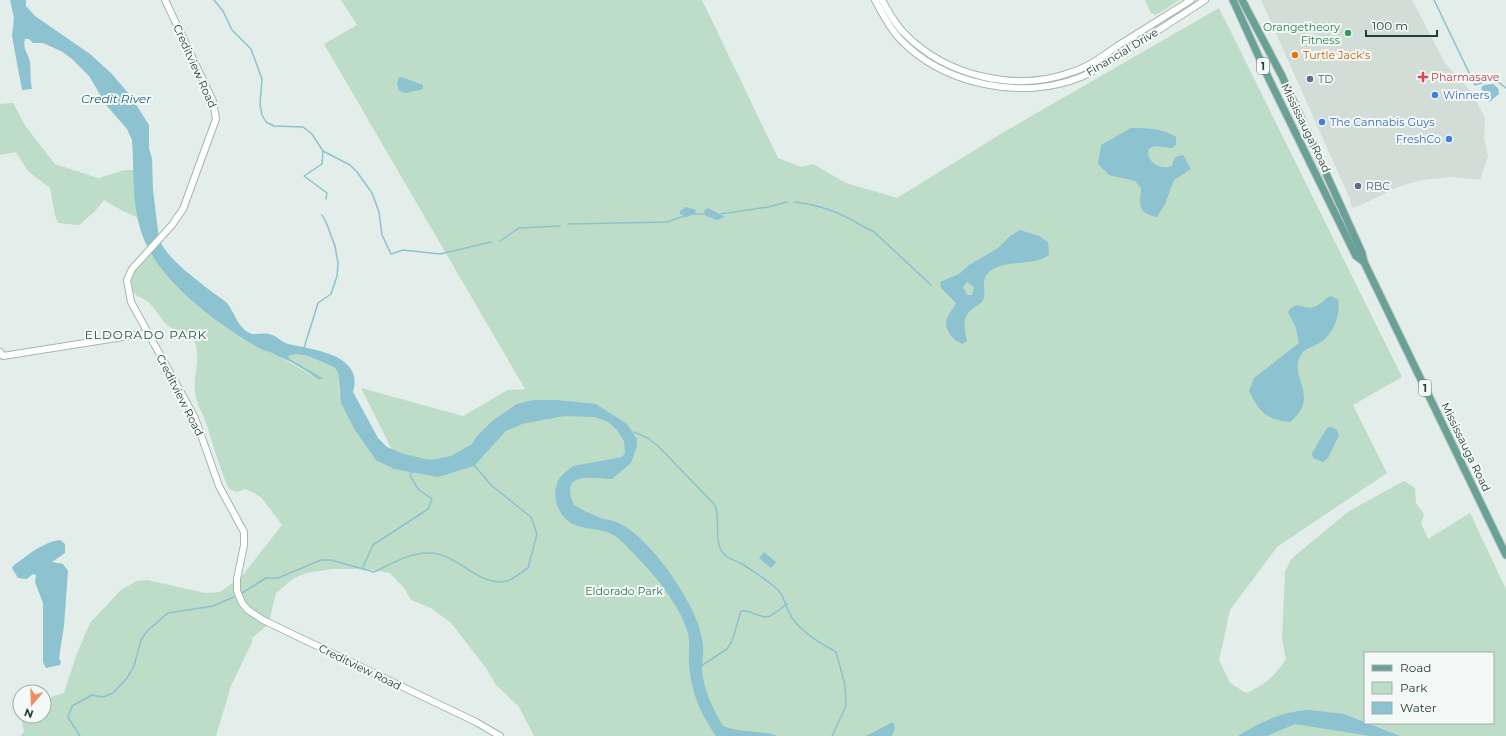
<svg xmlns="http://www.w3.org/2000/svg" width="1506" height="736" font-family="Montserrat,sans-serif">
<style>
.built{fill:#d2ddd8}
.green{fill:#bdddc8;fill-rule:evenodd}
.water{fill:#8dc2d0;fill-rule:evenodd}
.lines{fill:none;stroke-linecap:round;stroke-linejoin:round}
.stream{stroke:#8dc2d0;stroke-width:1.5}
.secondary-casing{stroke:#a2b8b2;stroke-width:8}
.primary-casing{stroke:#c1c9c7;stroke-width:9}
.secondary{stroke:#fff;stroke-width:6}
.primary{stroke:#69a196;stroke-width:7}
.leisure-dot{fill:#2e9e5b;stroke:#f4f9f7;stroke-width:1.5}
.food-dot{fill:#e8710a;stroke:#f4f9f7;stroke-width:1.5}
.health-dot{fill:#e0444e;stroke:#f4f9f7;stroke-width:1.5}
.service-dot{fill:#5c6f8a;stroke:#f4f9f7;stroke-width:1.5}
.shop-dot{fill:#3f7fe0;stroke:#f4f9f7;stroke-width:1.5}
.labels{text-anchor:middle;dominant-baseline:central;stroke-width:4;stroke-linejoin:round;paint-order:stroke}
.shield{fill:#f4f9f7;stroke:#627671;stroke-width:1}
.shield-label{font-size:10px;font-weight:bold;fill:#233e38}
.leisure-label{font-size:11px;fill:#27864d;stroke:#f4f9f7;text-anchor:end}
.street-label{font-size:11px;fill:#233e38;stroke:#f4f9f7}
.food-label{font-size:11px;fill:#c56008;stroke:#f4f9f7;text-anchor:start}
.health-label{font-size:11px;fill:#be3a42;stroke:#f4f9f7;text-anchor:start}
.service-label{font-size:11px;fill:#4e5e75;stroke:#f4f9f7;text-anchor:start}
.shop-label{font-size:11px;fill:#366cbe;stroke:#f4f9f7;text-anchor:start}
.park-label{font-size:11px;fill:#2f744d;stroke:#f4f9f7}
.water-label{font-size:12px;font-style:italic;fill:#1f6478;stroke:#f4f9f7}
.neighbourhood-label{font-size:12px;letter-spacing:1px;fill:#204f47;stroke:#f4f9f7}
</style>
<rect width="100%" height="100%" fill="#e3ede9"/>
<path class="built" d="M1261 0H1412L1445 63 1472 93 1485 118 1484 138 1488 156 1480 180 1451 177 1422 180 1398 187 1359 206 1352 208 1350 199Z"/>
<g class="green">
<path d="M341 0H702L778 158 801 167 813 164 846 183 897 198 1004 132 1219 8 1402 377 1353 405 1387 473 1277 547 1230 610 1219 660 1230 683 1246 693C1266 684 1274 677 1286 659L1282 639 1285 572 1291 559 1349 511 1404 481 1415 488 1416 503 1424 514 1421 523 1428 539 1470 513 1506 589V736H534L518 705H517L496 685 486 668 451 623 431 608 411 600 404 588 390 573 367 569H332L307 573 294 578 276 593 270 618 266 626 252 638V642L231 686 216 736H20L24 732 21 716H44V699L64 693 76 656 90 623 121 590 137 581 147 580 205 593 220 592 242 576 282 525 261 497 246 489 237 492 229 489C219 467 213 443 205 420 201 410 196 402 195 392 193 377 201 358 195 343 186 325 176 334 166 324 159 317 155 307 147 301 139 296 132 295 130 285 125 267 138 262 151 254L174 283 260 348 277 355 318 379H323L290 359 288 356 296 354 308 356 334 367 338 372 339 393 394 469 402 470 361 388 463 416 508 390 525 389 324 44 357 25ZM1365 653H1493V723H1365Z"/>
<path d="M1145 0H1180L1156 15 1151 13Z"/>
<path d="M13 103 26 127 55 164 98 178 125 170H134L137 217C125 213 115 206 104 200L95 211 79 225 58 223 55 215 50 188 28 171 16 152 0 155V104Z"/>
</g>
<g class="water">
<path d="M10 0H26V6L35 16 90 54 111 73 130 95 149 125V149L152 158 153 190 159 239C167 259 196 279 212 292 217 296 223 299 227 303 234 312 237 324 246 331 254 337 261 332 269 334 276 335 281 342 288 344 314 350 364 354 353 392L378 438 387 447 404 454 430 460 451 456 472 444 477 436 492 421 517 404 533 400H556L596 404 627 424 637 439V446L631 463 612 479C590 478 559 471 574 505 582 510 591 514 601 518 609 520 617 521 624 526 654 543 701 610 703 645 704 653 702 661 702 669 703 689 713 709 723 726 741 733 760 730 778 736H716C700 713 692 694 689 666 688 654 691 642 687 630 683 615 666 590 656 578 649 570 623 541 615 536 603 528 588 530 575 525 558 518 551 496 558 481 561 475 568 470 573 466L622 457 625 453 624 441 617 430 608 422 595 417 564 416 522 424 506 431 474 466 438 477 394 469 376 460 355 430 341 403 338 372 334 367 308 356 296 354 288 356 290 359 324 379H318C305 370 291 361 276 355 271 352 265 351 259 348 216 323 154 279 140 228 132 202 134 168 132 140L127 129 107 106 89 76 72 59 61 51 43 43H33L29 39H25C22 49 29 54 30 63 31 72 30 80 32 89L22 90 12 36 14 18Z"/>
<path d="M399 77H402L423 85V89L406 93 399 91 397 83Z"/>
<path d="M1493 84 1498 88 1499 94 1489 102 1481 88 1484 85Z"/>
<path d="M1131 128C1147 128 1162 128 1176 137V145L1172 148C1167 148 1161 146 1156 146 1139 147 1152 173 1172 166L1175 157 1183 155 1191 169 1174 180 1165 204 1157 217C1136 213 1140 203 1141 188L1135 181 1109 175 1098 164 1101 145Z"/>
<path d="M686 207 696 210 695 213 687 217 680 214V211Z"/>
<path d="M708 208 725 217 717 220 706 216 704 211Z"/>
<path d="M1020 230 1039 236 1048 242 1049 255C1034 267 1002 258 988 273 980 281 987 291 983 300 980 305 975 306 971 310 961 319 965 329 967 341L963 344C953 341 943 329 947 318 949 313 954 308 956 303L941 288 940 282 959 274 969 265 998 248 1010 236ZM967 282 974 287 972 295H967L963 287Z"/>
<path d="M1330 296 1338 299C1341 314 1334 333 1321 342 1314 347 1306 347 1301 355 1287 376 1322 396 1290 422 1267 420 1259 412 1249 391L1254 378 1299 343 1296 328 1288 312C1297 299 1302 310 1314 307 1319 306 1325 299 1330 296Z"/>
<path d="M1330 427 1336 429 1339 435 1328 458 1323 462 1313 458 1312 453 1327 428Z"/>
<path d="M60 540 65 544V553L52 562 63 564 68 571 64 626 59 658 61 662 60 665 46 668 43 662V603L35 582 36 575 33 574 27 579 18 578 12 568 14 565C28 555 43 542 60 540Z"/>
<path d="M764 552 776 562 771 568 759 558Z"/>
<path d="M1310 710 1344 714 1400 736H1370L1295 724 1267 736H1238C1260 722 1283 711 1310 710Z"/>
<path d="M893 722 895 728 892 736H866Z"/>
</g>
<g class="lines">
<g class="stream">
<path d="M214 0 223 11 232 30 251 49 262 79 260 104 262 115 266 122 274 126 303 127 312 134 323 151 350 165 357 172 372 193 379 212 382 235 391 254 403 250 440 254 491 242"/>
<path d="M1434 0 1475 85 1494 79 1506 88"/>
<path d="M323 151 322 164 304 176 327 193 326 199"/>
<path d="M795 202C812 204 833 210 848 218 857 222 862 227 873 231L931 285"/>
<path d="M691 214H707"/>
<path d="M721 214 768 207 787 202"/>
<path d="M568 224 667 222 687 215"/>
<path d="M500 241 519 228 560 226"/>
<path d="M304 348 318 303 331 294 337 276 338 263 335 246 326 222 322 215"/>
<path d="M634 432 648 438 659 447 715 505C720 520 715 535 720 548 724 558 733 559 742 564 752 570 771 583 779 591 784 597 785 604 788 610 795 629 820 643 836 652L845 685 846 706 832 736"/>
<path d="M362 569 373 545 428 509 432 499 418 489 410 475 412 471"/>
<path d="M242 593 266 578H278L321 560H331L374 572C391 564 409 553 428 553 457 552 479 588 507 581 514 579 521 572 528 568L537 534 531 517 491 485 474 465"/>
<path d="M701 666 727 649 732 641 741 611C751 609 761 620 770 616 776 613 782 607 787 604"/>
<path d="M80 736 68 717 72 706 92 695 103 697 113 693 127 678 134 666 141 640 147 631 168 613 213 606 234 597"/>
</g>
<g class="secondary-casing">
<g id="secondary">
<path d="M165 0 213 101 216 119 183 209 172 225 132 269 127 280 131 302 195 418 219 486 244 532V545L237 579V591L242 603 248 610 263 620 476 722 500 736"/>
<path d="M875 0C882 13 889 27 899 38 943 85 1022 101 1081 77 1097 70 1112 60 1126 51 1153 34 1179 17 1205 0"/>
<path d="M882 0C888 11 895 24 904 33 946 76 1015 93 1072 72 1089 67 1104 55 1119 45 1143 30 1167 15 1191 0"/>
<path d="M0 352 3 356 148 333"/>
</g>
</g>
<g class="primary-casing">
<g id="primary">
<path d="M1233 0 1269 79 1356 256 1364 262"/>
<path d="M1242 0 1282 76 1362 253 1364 262 1506 555"/>
</g>
</g>
<use href="#secondary" class="secondary"/>
<use href="#primary" class="primary"/>
</g>
<circle class="leisure-dot" cx="1348" cy="33" r="4"/>
<circle class="food-dot" cx="1295" cy="55" r="4"/>
<path class="health-dot" d="M1421 71h4v4h4v4h-4v4h-4v-4h-4v-4h4z"/>
<g class="service-dot">
<circle cx="1310" cy="79" r="4"/>
<circle cx="1358" cy="186" r="4"/>
</g>
<g class="shop-dot">
<circle cx="1435" cy="95" r="4"/>
<circle cx="1322" cy="122" r="4"/>
<circle cx="1449" cy="139" r="4"/>
</g>
<g class="labels">
<g class="shield">
<rect x="1257" y="58" width="12" height="16" rx="3"/>
<rect x="1419" y="380" width="12" height="16" rx="3"/>
</g>
<g class="shield-label">
<text x="1263" y="66">1</text>
<text x="1425" y="388">1</text>
</g>
<g class="leisure-label">
<text x="1340" y="27">Orangetheory<tspan x="1340" dy="13">Fitness</tspan></text>
</g>
<g class="street-label">
<text transform="translate(1122 52) rotate(-31)">Financial Drive</text>
<text transform="translate(195 66) rotate(66)">Creditview Road</text>
<text transform="translate(1306 128) rotate(64)">Mississauga Road</text>
<text transform="translate(180 395) rotate(63)">Creditview Road</text>
<text transform="translate(1466 447) rotate(64)">Mississauga Road</text>
<text transform="translate(360 667) rotate(26)">Creditview Road</text>
</g>
<g class="food-label">
<text x="1303" y="55">Turtle Jack's</text>
</g>
<g class="health-label">
<text x="1431" y="77">Pharmasave</text>
</g>
<g class="service-label">
<text x="1318" y="79">TD</text>
<text x="1366" y="186">RBC</text>
</g>
<g class="shop-label">
<text x="1443" y="95">Winners</text>
<text x="1330" y="122">The Cannabis Guys</text>
<text x="1441" y="139" text-anchor="end">FreshCo</text>
</g>
<g class="park-label">
<text x="624" y="591">Eldorado Park</text>
</g>
<g class="water-label">
<text x="116" y="98">Credit River</text>
</g>
<g class="neighbourhood-label">
<text x="146" y="334">ELDORADO PARK</text>
</g>
</g>
<rect x="1364" y="652" width="130" height="72" fill="#f4f9f7" stroke="#a0aeab"/>
<rect x="1372" y="665" width="20" height="6" fill="#69a196" stroke="#a0aeab"/>
<text x="1400" y="672" font-size="12" fill="#233e38">Road</text>
<rect x="1372" y="682" width="20" height="12" fill="#bdddc8" stroke="#a0aeab"/>
<text x="1400" y="692" font-size="12" fill="#233e38">Park</text>
<rect x="1372" y="702" width="20" height="12" fill="#8dc2d0" stroke="#a0aeab"/>
<text x="1400" y="712" font-size="12" fill="#233e38">Water</text>
<g transform="translate(32 704) rotate(199)"><circle r="19" fill="#f4f9f7" stroke="#a0aeab"/>
<path d="M0-3L7 15L0 10L-7 15Z" fill="#ee8c60"/>
<text y="-6" font-size="11" font-weight="bold" text-anchor="middle" fill="#233e38">N</text>
</g>
<path d="M1366 30v6h71v-6" fill="none" stroke="#233e38" stroke-width="2"/>
<text x="1372" y="30" font-size="12" fill="#233e38" stroke="#f4f9f7" stroke-width="3" paint-order="stroke">100 m</text>
</svg>
